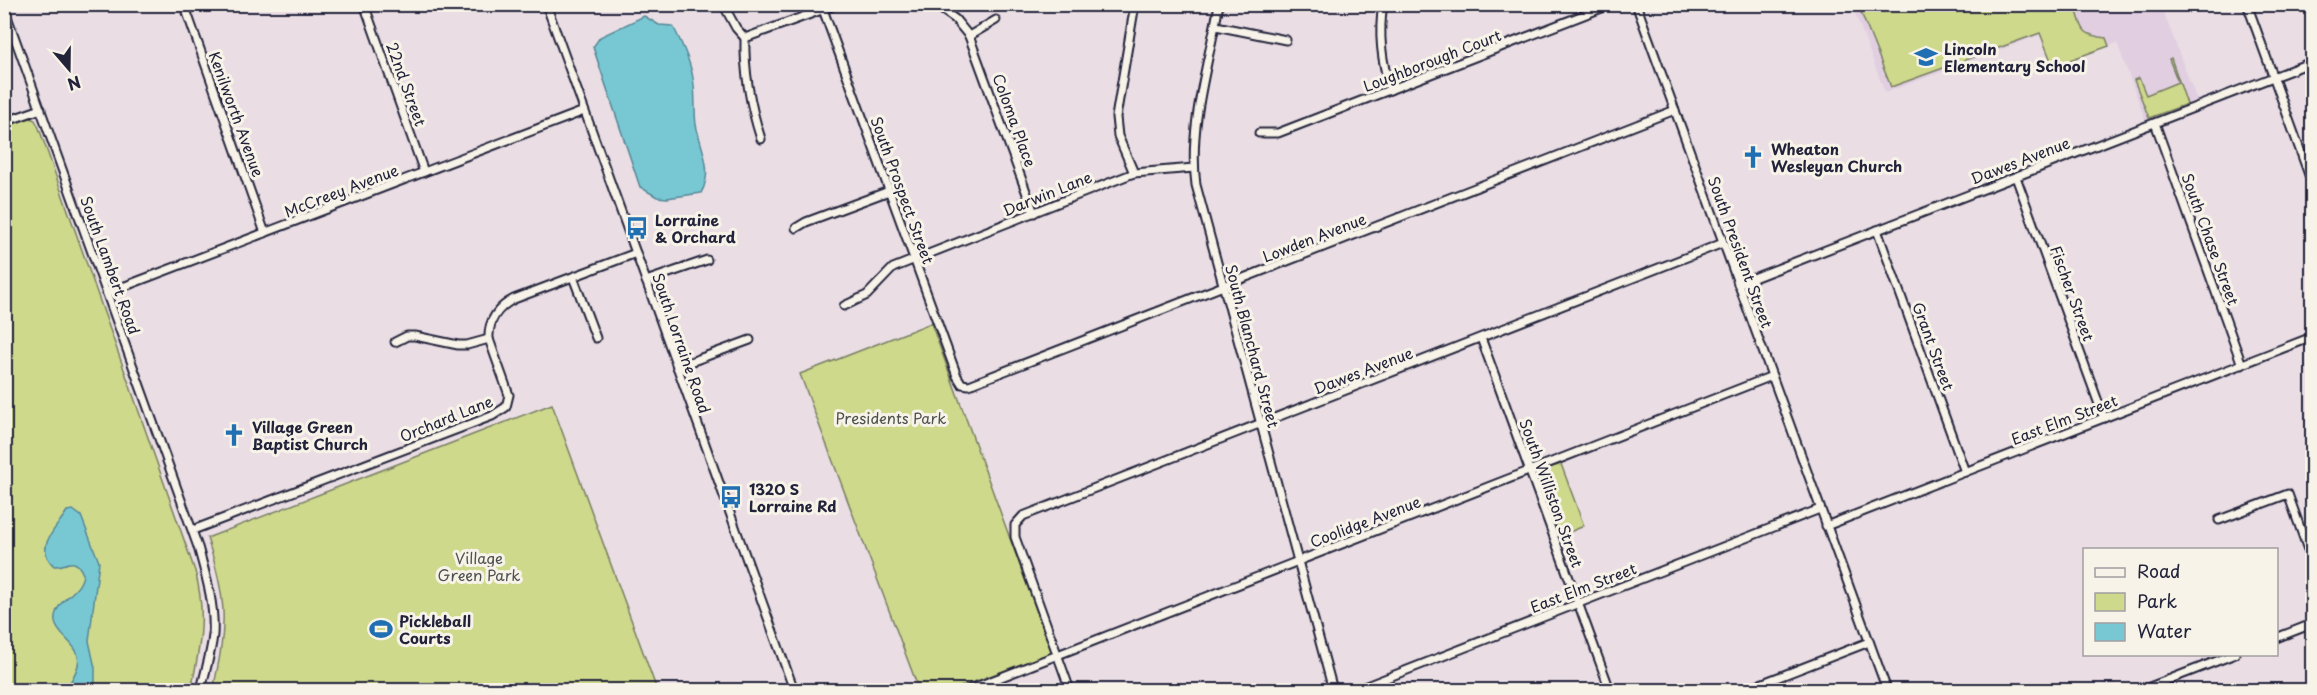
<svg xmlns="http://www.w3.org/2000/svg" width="2317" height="695" font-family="'Playpen Sans',sans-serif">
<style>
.built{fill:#e1cfe1}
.green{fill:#ced98c;stroke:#787e64;stroke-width:1.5}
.water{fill:#78c8d3;stroke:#568696;stroke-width:1.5}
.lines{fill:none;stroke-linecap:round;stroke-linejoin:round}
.street-casing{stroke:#22223b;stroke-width:11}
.street{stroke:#f7f3e8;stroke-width:7}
.labels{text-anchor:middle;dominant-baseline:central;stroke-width:6;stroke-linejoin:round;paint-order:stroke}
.poi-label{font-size:15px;font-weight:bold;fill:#22223b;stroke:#f7f3e8;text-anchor:start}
.street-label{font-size:15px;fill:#22223b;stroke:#f7f3e8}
.park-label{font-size:15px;fill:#4d504f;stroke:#f7f3e8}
</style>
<rect width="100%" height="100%" fill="#eadee4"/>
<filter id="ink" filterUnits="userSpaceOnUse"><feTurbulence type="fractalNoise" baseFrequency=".0167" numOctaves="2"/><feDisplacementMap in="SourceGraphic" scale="12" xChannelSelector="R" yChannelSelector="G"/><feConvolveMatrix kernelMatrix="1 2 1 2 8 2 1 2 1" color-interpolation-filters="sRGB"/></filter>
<g filter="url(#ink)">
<path class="built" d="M1852 5H2161L2198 103 2146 122 2117 43 2053 67 2040 35 1885 93Z"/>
<g class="green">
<path d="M1858 5H2075C2083 28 2079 35 2106 38L2109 46 2053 66 2040 33 1891 87Z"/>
<path d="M2171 58 2187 104 2149 118 2134 80 2139 78 2146 95 2178 82 2169 59Z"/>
<path d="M30 118 35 120 39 128 195 571C207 615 200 647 191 690H5L4 127Z"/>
<path d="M931 323 1052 653 952 690H919L800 374Z"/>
<path d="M552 404 657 690H213C227 626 228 602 207 538Z"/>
<path d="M1561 464 1584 526 1560 536 1539 482C1538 469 1551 468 1561 464Z"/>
</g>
<g class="water">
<path d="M644 16 659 25 673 26C681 42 690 60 693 78 696 94 694 110 696 125 701 149 714 171 701 193L667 198 657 197 640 187 593 47 600 37Z"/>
<path d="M73 510 81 516 99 562 89 641 95 668V690H66C70 682 76 674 78 665 83 643 52 636 55 616 58 598 81 593 83 574 75 554 67 567 54 566 33 547 57 528 67 511Z"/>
</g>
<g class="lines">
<g class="street-casing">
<g id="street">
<path d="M184 4 265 233"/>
<path d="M364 4 424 172"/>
<path d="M546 4 794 690"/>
<path d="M723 4 736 28 745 38"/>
<path d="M821 4 957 376 962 384 969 385 1675 110"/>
<path d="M934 4 955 19 969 36 1034 213"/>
<path d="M1219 4C1209 63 1188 125 1196 185L1333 690"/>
<path d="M1383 4C1378 35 1382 61 1390 90"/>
<path d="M1636 4 1887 690"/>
<path d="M2247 4 2312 183"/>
<path d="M4 8 198 547C206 576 215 605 213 635 211 654 205 672 201 690"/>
<path d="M1216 26 1286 40"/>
<path d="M969 36 996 20"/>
<path d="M745 38C744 71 751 108 761 139"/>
<path d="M745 38 838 4"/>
<path d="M4 122 41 109"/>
<path d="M2155 123 2242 365"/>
<path d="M1259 133H1278L1612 4"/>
<path d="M1134 173 1118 136 1116 117 1135 4"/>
<path d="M2016 177 2104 418"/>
<path d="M796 228 806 222 889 191"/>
<path d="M1877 230 1965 472"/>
<path d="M573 277 596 338"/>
<path d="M646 281 707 260"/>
<path d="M1738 284 2312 62"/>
<path d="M107 293 584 111"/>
<path d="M844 306 867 295 893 268 913 260 1134 173 1194 168"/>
<path d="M1481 338 1610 690"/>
<path d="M395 342 407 336H415L458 345H467L489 339"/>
<path d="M677 367 750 340"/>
<path d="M2219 520 2288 494 2312 561"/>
<path d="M1826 526 2312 337"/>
<path d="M193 530 492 416 506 407 509 395 489 339C488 321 498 307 514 299L636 253"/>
<path d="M2276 638 2312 624"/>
<path d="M968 690 1772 376"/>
<path d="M1070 690 1015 537V525L1023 516 1723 243"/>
<path d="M1356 690 1820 509"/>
<path d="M1745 690 1869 642"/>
<path d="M2142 690 2235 654"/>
</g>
</g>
<use href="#street" class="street"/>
</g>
</g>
<defs>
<g id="school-bare" transform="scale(1.8)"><path d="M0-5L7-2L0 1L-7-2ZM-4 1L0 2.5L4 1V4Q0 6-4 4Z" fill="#1f6fb2" stroke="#f7f3e8" stroke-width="2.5" paint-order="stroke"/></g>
<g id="church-bare" transform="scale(1.8)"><path d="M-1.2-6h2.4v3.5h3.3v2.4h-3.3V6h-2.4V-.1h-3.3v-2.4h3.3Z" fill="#1f6fb2" stroke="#f7f3e8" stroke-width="2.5" paint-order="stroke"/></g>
<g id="bus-bare" transform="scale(1.8)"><path d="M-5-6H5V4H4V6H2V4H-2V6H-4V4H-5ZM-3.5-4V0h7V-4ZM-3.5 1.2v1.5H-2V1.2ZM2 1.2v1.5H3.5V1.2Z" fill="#1f6fb2" stroke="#f7f3e8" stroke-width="2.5" paint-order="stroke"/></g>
<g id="stadium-bare" transform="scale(1.8)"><path d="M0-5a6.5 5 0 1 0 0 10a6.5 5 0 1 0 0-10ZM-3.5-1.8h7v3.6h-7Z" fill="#1f6fb2" stroke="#f7f3e8" stroke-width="2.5" paint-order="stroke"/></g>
</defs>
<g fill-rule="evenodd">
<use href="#school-bare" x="1926" y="57"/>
<use href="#church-bare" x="1753" y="157"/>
<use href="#bus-bare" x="637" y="228"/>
<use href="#church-bare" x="234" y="435"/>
<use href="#bus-bare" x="731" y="497"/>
<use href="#stadium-bare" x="381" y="629"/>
</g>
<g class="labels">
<g class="poi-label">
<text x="1944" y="48">Lincoln<tspan x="1944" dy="17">Elementary School</tspan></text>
<text x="1771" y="148">Wheaton<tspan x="1771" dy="17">Wesleyan Church</tspan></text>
<text x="655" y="219">Lorraine<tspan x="655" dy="17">&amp; Orchard</tspan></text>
<text x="252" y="426">Village Green<tspan x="252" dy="17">Baptist Church</tspan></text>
<text x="749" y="488">1320 S<tspan x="749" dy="17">Lorraine Rd</tspan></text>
<text x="399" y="620">Pickleball<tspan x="399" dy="17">Courts</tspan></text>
</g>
<g class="street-label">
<text transform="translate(1432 60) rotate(-21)">Loughborough Court</text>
<text transform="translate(407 84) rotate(70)">22nd Street</text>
<text transform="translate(237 114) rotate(70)">Kenilworth Avenue</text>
<text transform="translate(1015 120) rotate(70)">Coloma Place</text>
<text transform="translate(2020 160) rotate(-21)">Dawes Avenue</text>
<text transform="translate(341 190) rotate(-21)">McCreey Avenue</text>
<text transform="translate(903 190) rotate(70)">South Prospect Street</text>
<text transform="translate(1047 193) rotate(-22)">Darwin Lane</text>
<text transform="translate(1314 237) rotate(-21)">Lowden Avenue</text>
<text transform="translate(2211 239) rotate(70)">South Chase Street</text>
<text transform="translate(1741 252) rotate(70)">South President Street</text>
<text transform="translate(111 265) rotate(70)">South Lambert Road</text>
<text transform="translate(2073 293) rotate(70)">Fischer Street</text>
<text transform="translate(682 343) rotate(71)">South Lorraine Road</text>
<text transform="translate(1253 346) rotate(75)">South Blanchard Street</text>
<text transform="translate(1934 346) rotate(70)">Grant Street</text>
<text transform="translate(1363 370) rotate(-21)">Dawes Avenue</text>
<text transform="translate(446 418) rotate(-22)">Orchard Lane</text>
<text transform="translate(2064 419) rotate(-21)">East Elm Street</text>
<text transform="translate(1552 493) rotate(70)">South Williston Street</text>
<text transform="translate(1365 521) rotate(-21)">Coolidge Avenue</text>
<text transform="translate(1583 587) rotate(-21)">East Elm Street</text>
</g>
<g class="park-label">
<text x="891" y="417">Presidents Park</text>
<text x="479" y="557">Village<tspan x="479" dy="17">Green Park</tspan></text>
</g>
</g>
<rect width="2317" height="695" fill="none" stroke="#f7f3e8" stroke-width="24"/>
<rect x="12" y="12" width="2293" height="671" fill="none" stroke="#22223b" stroke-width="2" filter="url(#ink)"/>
<rect x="2083" y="548" width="195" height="108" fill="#f7f3e8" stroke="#a29fa3" stroke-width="1.5"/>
<rect x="2095" y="568" width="30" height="9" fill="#f7f3e8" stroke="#a29fa3" stroke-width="1.5"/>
<text x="2137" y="578" font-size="18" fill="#22223b">Road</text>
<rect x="2095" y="593" width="30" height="18" fill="#ced98c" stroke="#a29fa3" stroke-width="1.5"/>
<text x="2137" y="608" font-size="18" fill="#22223b">Park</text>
<rect x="2095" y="623" width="30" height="18" fill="#78c8d3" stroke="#a29fa3" stroke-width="1.5"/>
<text x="2137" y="638" font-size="18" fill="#22223b">Water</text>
<g transform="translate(69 69) rotate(160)" stroke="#f7f3e8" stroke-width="4.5" paint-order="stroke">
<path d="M0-4.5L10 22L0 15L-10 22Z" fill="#22223b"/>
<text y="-9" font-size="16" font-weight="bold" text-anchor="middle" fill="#22223b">N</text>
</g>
</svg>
